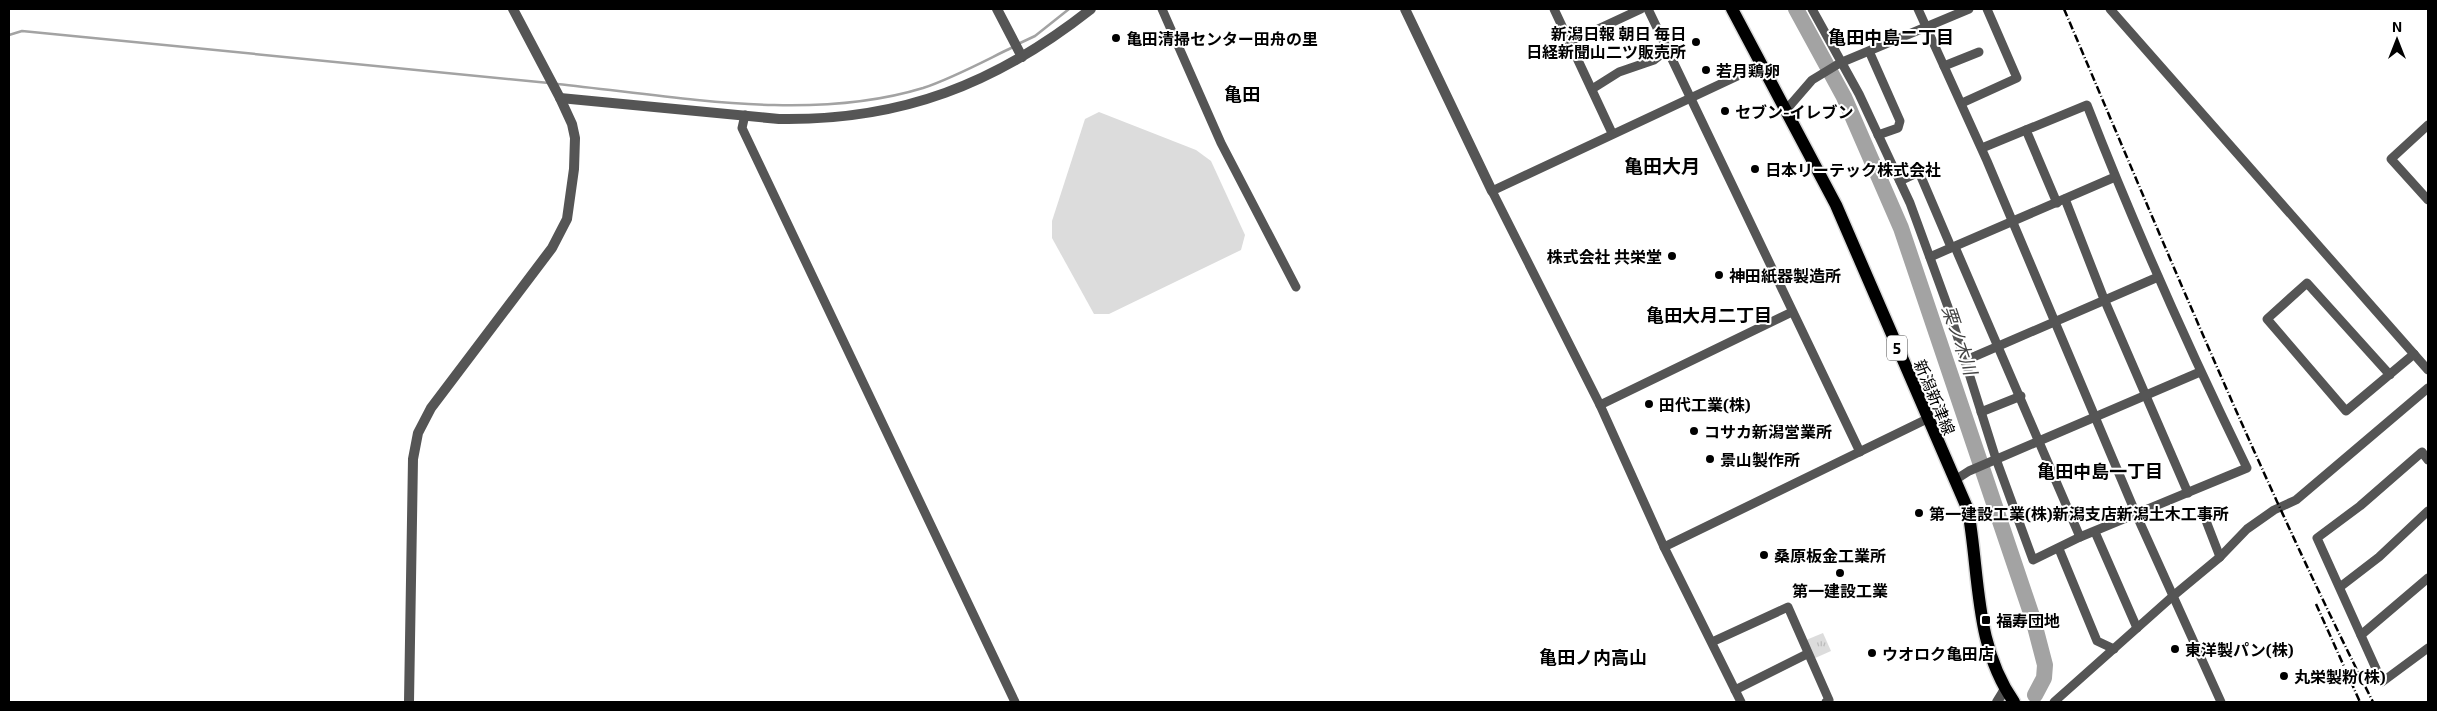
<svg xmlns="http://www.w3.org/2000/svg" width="2437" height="711" font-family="'Exo 2','Noto Sans JP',sans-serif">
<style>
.grass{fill:url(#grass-tufts)}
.garden{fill:#dcdcdc}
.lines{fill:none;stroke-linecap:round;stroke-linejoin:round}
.stream{stroke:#a3a3a3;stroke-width:2.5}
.river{stroke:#a3a3a3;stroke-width:16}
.primary-casing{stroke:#dbdbdb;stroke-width:15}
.minor{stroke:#555;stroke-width:9}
.tertiary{stroke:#555;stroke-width:10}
.primary{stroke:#000;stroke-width:12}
.rail{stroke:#000;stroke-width:2.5;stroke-dasharray:8 2.5 1 2.5;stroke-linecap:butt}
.poi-dot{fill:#000;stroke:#fff;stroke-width:2}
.labels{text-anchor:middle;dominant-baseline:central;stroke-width:4;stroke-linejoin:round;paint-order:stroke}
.shield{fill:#fff;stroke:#4c4c4c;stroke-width:1}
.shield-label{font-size:15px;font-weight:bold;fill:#000}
.poi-label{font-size:16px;font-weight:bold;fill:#000;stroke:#fff;text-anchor:start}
.street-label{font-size:16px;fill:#000;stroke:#fff}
.neighbourhood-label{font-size:18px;font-weight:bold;fill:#000;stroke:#fff}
.water-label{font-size:18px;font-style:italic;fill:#444;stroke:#fff}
.quarter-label{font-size:19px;font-weight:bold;fill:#000;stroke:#fff}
</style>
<defs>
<pattern id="grass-tufts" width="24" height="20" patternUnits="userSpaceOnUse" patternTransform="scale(1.25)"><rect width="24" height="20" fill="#dcdcdc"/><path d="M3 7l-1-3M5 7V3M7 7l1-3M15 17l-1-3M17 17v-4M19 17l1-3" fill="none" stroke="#bbb"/></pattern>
</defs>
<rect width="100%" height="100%" fill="#fff"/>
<path class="grass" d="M1823 633 1831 651 1813 659 1806 640Z"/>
<path class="garden" d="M1099 112 1196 150 1211 161 1245 235 1241 250 1109 314H1094L1052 238V221L1085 119Z"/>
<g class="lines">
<g class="stream">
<path d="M9 35 22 31 549 83"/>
<path d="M1018 44 1035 36 1069 9"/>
<path d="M557 84C674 96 809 123 923 88 953 78 984 61 1013 47"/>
</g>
<path class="river" d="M1796 9 1844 97 1901 228 2033 619 2045 665 2044 678 2035 695"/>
<g class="primary-casing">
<path id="primary" d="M1732 9 1836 205 1968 510C1980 576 1974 645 2014 702"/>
</g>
<g class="minor">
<path d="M1162 9 1221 143 1296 287"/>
<path d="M1554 9 1612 133"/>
<path d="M1648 9 1860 452"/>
<path d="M1812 9 1859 94 1910 203 1948 307 1996 459 2033 560 2080 537 2247 468C2189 349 2135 228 2087 105L1982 148"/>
<path d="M1918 9 1987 161 2136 514 2221 702"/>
<path d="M2110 9 2428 370"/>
<path d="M1570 42 1641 9"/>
<path d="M1869 51 1900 121 1898 128 1878 135"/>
<path d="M1944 66 1979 52"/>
<path d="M1592 89 1619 72 1654 60 1667 50"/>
<path d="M1962 103 2017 78 1987 9"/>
<path d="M1786 110 1812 80 1840 63 1969 9"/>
<path d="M745 115 742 128 1015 702"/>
<path d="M2428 125 2391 159 2428 200"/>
<path d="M2026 130 2057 203"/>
<path d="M1900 181 1919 172 1951 247"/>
<path d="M2065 199 2104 299 2188 493"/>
<path d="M1955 247 2080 537"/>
<path d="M1930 257 2115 177"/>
<path d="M1964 361 2158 277"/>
<path d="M2390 375 2307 283 2267 319 2346 411 2414 354"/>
<path d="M1600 405 1792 312"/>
<path d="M1981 412 2021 396"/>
<path d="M2428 460 2422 452 2360 506 2317 538 2382 682 2428 648"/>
<path d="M1955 480 1969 471 2200 372"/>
<path d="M2203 513 2220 557"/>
<path d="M2095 532 2137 628"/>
<path d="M1664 547 1927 419"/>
<path d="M2059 549 2097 641 2114 649"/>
<path d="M2340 587 2379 557 2428 511"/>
<path d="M2361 635 2428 578"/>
<path d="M1712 642 1788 607 1829 700 1826 702"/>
<path d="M1735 690 1807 654"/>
<path d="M1741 702 1664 547 1600 405 1492 191 1761 65"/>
<path d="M2054 702 2173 596 2220 557 2247 529 2274 510 2296 500 2428 388"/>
</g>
<g class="tertiary">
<path d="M997 9 1022 57"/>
<path d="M1405 9 1492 191"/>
<path d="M560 98 779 119C901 121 996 84 1091 9"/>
<path d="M409 702 413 459 418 433 431 408 552 248 567 219 574 169 575 138 572 124 560 98 513 9"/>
<path d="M1997 702 2005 689"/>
</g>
<use href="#primary" class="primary"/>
<g class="rail">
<path d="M2064 9C2163 241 2259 476 2373 702"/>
<path d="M2316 604 2360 702"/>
</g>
</g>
<g class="poi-dot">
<circle cx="1116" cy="38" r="5"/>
<circle cx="1696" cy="42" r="5"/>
<circle cx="1706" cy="70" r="5"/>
<circle cx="1725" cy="111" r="5"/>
<circle cx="1755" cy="169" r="5"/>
<circle cx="1672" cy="256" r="5"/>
<circle cx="1719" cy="275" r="5"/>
<circle cx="1649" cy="404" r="5"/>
<circle cx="1694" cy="431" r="5"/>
<circle cx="1710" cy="459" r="5"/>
<circle cx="1919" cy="513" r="5"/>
<circle cx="1764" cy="555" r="5"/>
<circle cx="1840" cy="573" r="5"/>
<rect x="1981" y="615" width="10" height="10" rx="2.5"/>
<circle cx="2175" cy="649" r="5"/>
<circle cx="1872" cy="653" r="5"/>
<circle cx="2284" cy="676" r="5"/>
</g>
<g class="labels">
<rect class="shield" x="1887" y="335.5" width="20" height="25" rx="4"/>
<g class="shield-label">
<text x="1897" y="348">5</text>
</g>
<g class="poi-label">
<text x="1686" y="33" text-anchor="end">新潟日報 朝日 毎日<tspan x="1686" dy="18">日経新聞山二ツ販売所</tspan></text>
<text x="1126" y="38">亀田清掃センター田舟の里</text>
<text x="1716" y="70">若月鶏卵</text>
<text x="1735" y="111">セブン-イレブン</text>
<text x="1765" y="169">日本リーテック株式会社</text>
<text x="1662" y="256" text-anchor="end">株式会社 共栄堂</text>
<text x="1729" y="275">神田紙器製造所</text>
<text x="1659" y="404">田代工業(株)</text>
<text x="1704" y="431">コサカ新潟営業所</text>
<text x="1720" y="459">景山製作所</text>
<text x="1929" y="513">第一建設工業(株)新潟支店新潟土木工事所</text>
<text x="1774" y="555">桑原板金工業所</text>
<text x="1840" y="590" text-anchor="middle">第一建設工業</text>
<text x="1996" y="620">福寿団地</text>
<text x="2185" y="649">東洋製パン(株)</text>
<text x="1882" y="653">ウオロク亀田店</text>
<text x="2294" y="676">丸栄製粉(株)</text>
</g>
<g class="street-label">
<text transform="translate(1935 397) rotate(67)">新潟新津線</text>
</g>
<g class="neighbourhood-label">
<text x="1891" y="37">亀田中島二丁目</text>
<text x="1242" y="94">亀田</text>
<text x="1709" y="315">亀田大月二丁目</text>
<text x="2100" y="471">亀田中島一丁目</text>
<text x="1593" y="657">亀田ノ内高山</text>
</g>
<g class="water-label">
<text transform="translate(1960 340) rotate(71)">栗ノ木川</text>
</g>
<g class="quarter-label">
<text x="1662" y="165">亀田大月</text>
</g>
</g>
<rect width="2437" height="711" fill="none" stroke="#000000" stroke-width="20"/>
<g transform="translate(2397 40)" stroke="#ffffff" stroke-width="4" paint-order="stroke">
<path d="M0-4L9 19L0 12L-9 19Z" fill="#000000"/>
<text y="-8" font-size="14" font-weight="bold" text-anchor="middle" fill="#000000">N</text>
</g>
</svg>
